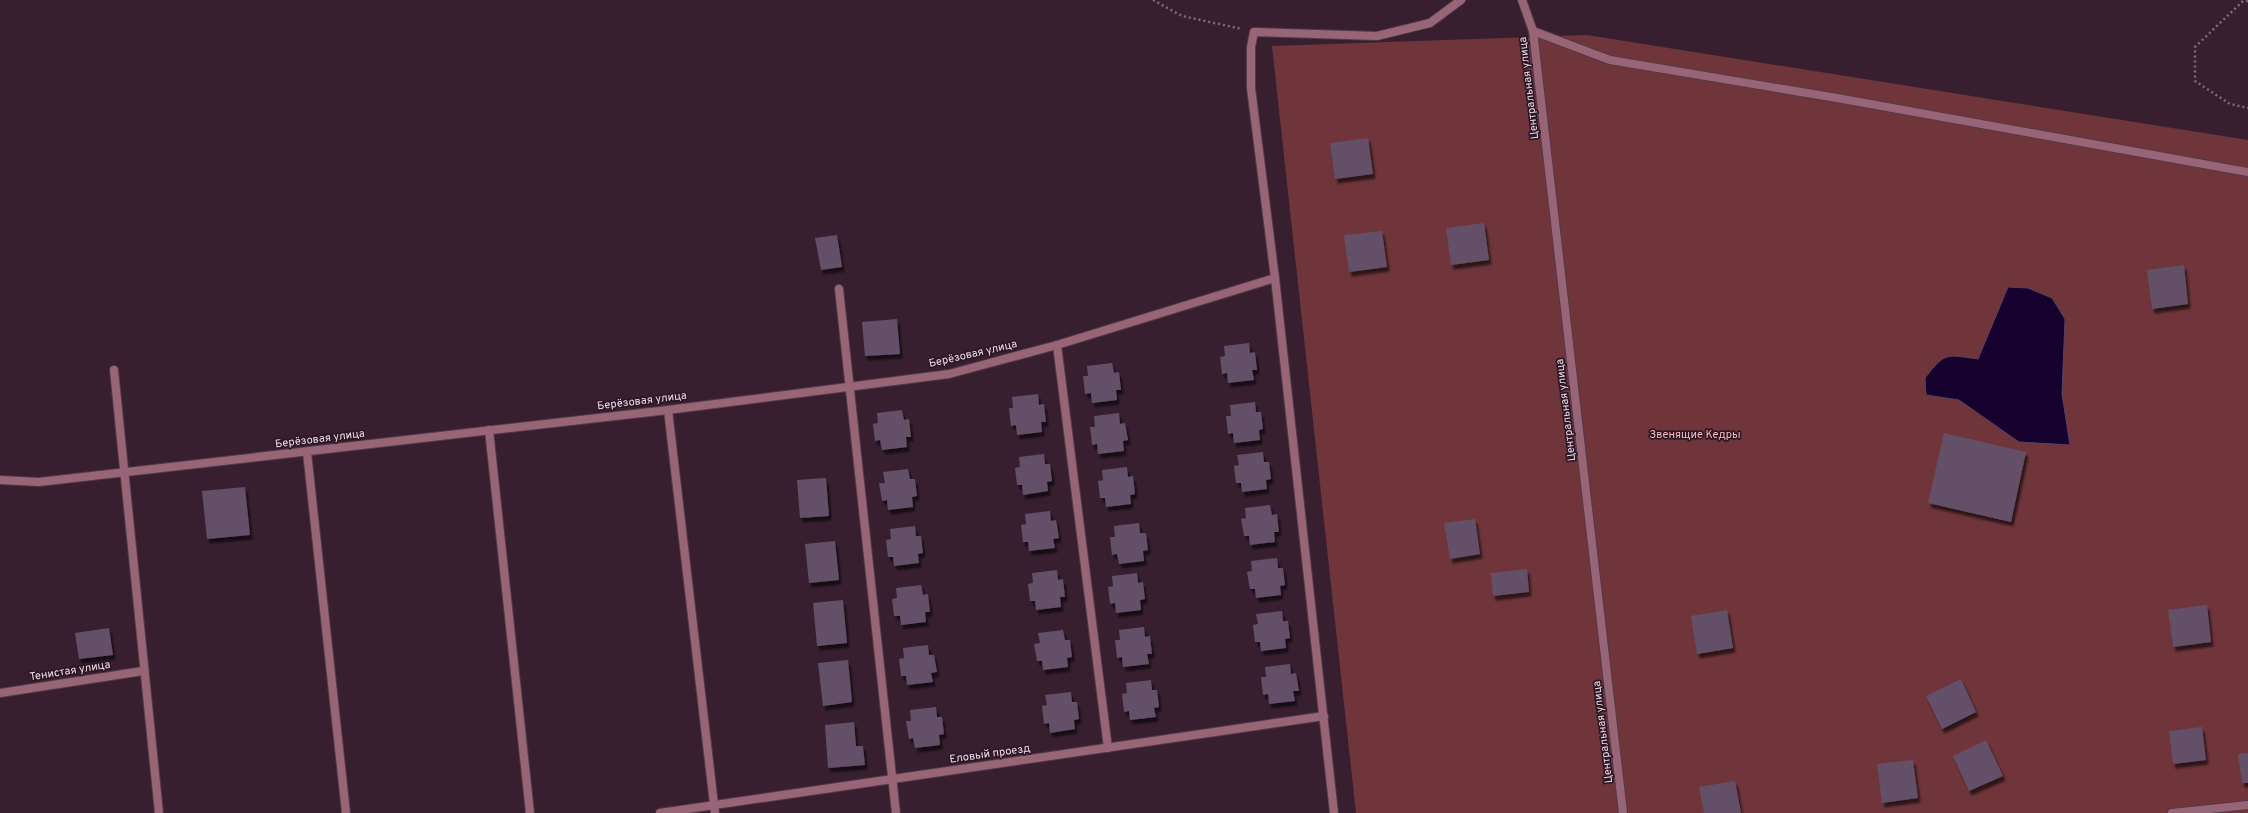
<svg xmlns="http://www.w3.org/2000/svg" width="2248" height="813" font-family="Overpass,sans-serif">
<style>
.green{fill:#6f353a}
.water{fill:#16002d;stroke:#574365}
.building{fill:#634f68;filter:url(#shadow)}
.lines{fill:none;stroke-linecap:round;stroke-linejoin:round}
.street-casing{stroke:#513a4a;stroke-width:10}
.path{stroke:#816b79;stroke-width:2.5;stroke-dasharray:2 3;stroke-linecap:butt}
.street{stroke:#986576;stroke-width:8}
.labels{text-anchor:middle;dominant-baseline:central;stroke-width:3.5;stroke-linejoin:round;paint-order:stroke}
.street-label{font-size:11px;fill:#eedee8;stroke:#2d1626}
.park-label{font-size:11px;fill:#f9babc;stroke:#2d1626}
</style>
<defs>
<filter id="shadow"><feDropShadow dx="2.5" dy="4.5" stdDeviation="1" flood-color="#0009"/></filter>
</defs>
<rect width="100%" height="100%" fill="#381f30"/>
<path class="green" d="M1587 35 2248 140V813H1356L1272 46Z"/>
<path class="water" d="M2008 287 2028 288 2052 298 2065 319 2062 394 2070 445 2019 442 1959 400 1926 395 1925 378C1946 351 1946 355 1978 359Z"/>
<g class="building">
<path d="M1368 138 1373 174 1335 179 1330 143Z"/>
<path d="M1484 223 1489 260 1451 265 1446 228Z"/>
<path d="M1382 231 1387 267 1349 272 1344 235Z"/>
<path d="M837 235 842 267 821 270 815 238Z"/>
<path d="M2184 265 2188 304 2152 309 2147 270Z"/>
<path d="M897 319 900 354 865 356 862 322Z"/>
<path d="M1249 343 1250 353 1255 352 1257 370H1252L1254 380 1228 383 1227 373 1222 374 1220 357 1225 356 1224 346Z"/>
<path d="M1112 363 1114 373 1119 372 1121 390H1116L1117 400 1092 403 1091 393 1085 394 1083 376H1088L1087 366Z"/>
<path d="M1038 394 1039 405 1044 404 1046 422H1041L1042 432 1017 435 1016 425 1011 426 1009 408H1013L1012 397Z"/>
<path d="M1255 402 1256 412H1261L1263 429 1259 430 1260 440 1234 443 1233 433 1228 434 1226 416H1231L1230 405Z"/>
<path d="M902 410 904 420 909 419 911 437H906L907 447 882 450 880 440 875 441 873 424 878 423 877 413Z"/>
<path d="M1119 413 1120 424 1125 423 1128 440 1123 441 1124 451 1098 454 1097 444 1092 445 1090 427H1095L1094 416Z"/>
<path d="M1944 433 2026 452 2011 522 1928 503Z"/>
<path d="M1263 452 1264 462H1269L1271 479 1266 480 1267 489 1242 492 1241 483H1236L1234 466 1239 465 1237 455Z"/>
<path d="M1044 454 1045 464H1050L1052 481 1047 482 1048 491 1023 495 1022 485H1017L1015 468 1020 467 1019 457Z"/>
<path d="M1127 467 1128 477 1133 476 1135 494 1130 495 1131 504 1106 507 1105 498H1100L1098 481 1103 480 1102 470Z"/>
<path d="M908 469 910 479H915L917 496 912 497 913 507 888 510 887 500 882 501 879 483H885L883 472Z"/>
<path d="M826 478 829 516 800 518 797 480Z"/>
<path d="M245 487 250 535 207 539 202 491Z"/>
<path d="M1270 505 1272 515 1277 514 1279 532H1274L1275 542 1250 545 1249 536H1244L1241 519 1246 518 1245 508Z"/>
<path d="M1050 511 1051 521 1056 520 1059 538 1053 539 1055 548 1029 551 1028 542H1023L1021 525 1026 524 1025 514Z"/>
<path d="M1475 519 1480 554 1450 559 1444 523Z"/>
<path d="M1139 523 1140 533H1146L1148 550 1143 551 1144 561 1119 564 1117 554 1112 555 1110 537H1115L1114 526Z"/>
<path d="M915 526 916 536H921L923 553 918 554 919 563 894 566 893 557H888L886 540 891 539 890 529Z"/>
<path d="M835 541 839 580 809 583 805 544Z"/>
<path d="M1277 558 1278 568H1283L1285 585 1280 586 1281 595 1256 598 1255 589H1250L1247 572 1252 571 1251 561Z"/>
<path d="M1527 569 1529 592 1493 596 1491 573Z"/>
<path d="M1057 570 1058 580 1063 579 1065 597H1060L1061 607 1036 610 1035 601H1030L1028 584 1033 583 1032 573Z"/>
<path d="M1137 573 1138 583 1143 582 1145 599 1140 600 1141 610 1116 613 1115 603 1110 604 1108 587 1113 586 1112 576Z"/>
<path d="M921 585 923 595 928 594 930 612H925L926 622 901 625 900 616H894L892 599 897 598 896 588Z"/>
<path d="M843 600 847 643 817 646 813 603Z"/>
<path d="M2207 605 2211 642 2173 647 2168 610Z"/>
<path d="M1727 610 1733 648 1697 654 1691 616Z"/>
<path d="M1282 611 1283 621H1288L1290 638 1285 639 1286 648 1261 651 1260 642H1255L1253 625 1258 624 1256 614Z"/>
<path d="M1144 627 1145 637 1150 636 1152 654H1147L1149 664 1123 667 1122 657 1117 658 1115 640H1120L1119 630Z"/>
<path d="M109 628 113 655 79 659 75 633Z"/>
<path d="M1063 630 1065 640H1070L1072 657 1067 658 1068 667 1043 670 1042 661H1037L1034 644 1040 643 1038 633Z"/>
<path d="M928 645 929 655H934L937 672 931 673 933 682 907 685 906 676H901L899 659 904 658 903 648Z"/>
<path d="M848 660 852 702 823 706 818 663Z"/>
<path d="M1290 664 1291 674 1296 673 1299 691H1293L1295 701 1269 704 1268 694 1263 695 1261 677H1266L1265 667Z"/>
<path d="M1961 679 1976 712 1942 729 1926 696Z"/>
<path d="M1151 680 1152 690H1157L1159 707 1154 708 1156 717 1130 720 1129 711 1124 712 1122 694 1127 693 1126 683Z"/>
<path d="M1071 692 1072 702H1077L1079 719 1074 720 1075 729 1050 733 1049 723 1044 724 1042 706 1047 705 1045 695Z"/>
<path d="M936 707 937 717H942L944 734 939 735 940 745 915 748 913 738 909 739 906 721H911L910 710Z"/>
<path d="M854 722 856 746H863L865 765 828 768 825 725Z"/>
<path d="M2202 727 2206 760 2173 764 2169 731Z"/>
<path d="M1986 740 2003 776 1969 791 1953 756Z"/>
<path d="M2248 753V783H2242L2238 754Z"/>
<path d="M1913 760 1918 798 1882 803 1877 764Z"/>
<path d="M1735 781 1741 813H1704L1699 787Z"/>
</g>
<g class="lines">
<g class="street-casing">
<g id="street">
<path d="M1522 0 1533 31 1623 813"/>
<path d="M1533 31 1610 60 1837 98 2248 172"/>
<path d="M839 289 896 813"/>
<path d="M1057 345 1108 748"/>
<path d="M114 370 159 813"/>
<path d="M668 410 715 813"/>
<path d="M489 430 530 813"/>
<path d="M307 452 346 813"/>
<path d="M0 480 39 482 668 410 949 374 1057 345 1275 278"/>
<path d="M0 693 143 671"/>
<path d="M660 813 1324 716"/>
<path d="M1334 813 1275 278 1251 88V47L1254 32 1377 36 1430 23 1461 0"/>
<path d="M2172 813 2248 805"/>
</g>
</g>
<g class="path">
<path d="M1153 0 1182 16 1242 29"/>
<path d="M2248 1H2243L2195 47V81L2230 104 2248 108"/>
</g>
<use href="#street" class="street"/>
</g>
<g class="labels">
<g class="street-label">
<text transform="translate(1529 88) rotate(-97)">Центральная улица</text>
<text transform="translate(973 354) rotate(-13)">Берёзовая улица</text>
<text transform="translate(642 401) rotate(-7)">Берёзовая улица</text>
<text transform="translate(1566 410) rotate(-97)">Центральная улица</text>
<text transform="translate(320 439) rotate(-7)">Берёзовая улица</text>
<text transform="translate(70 671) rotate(-9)">Тенистая улица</text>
<text transform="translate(1603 732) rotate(-97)">Центральная улица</text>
<text transform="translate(990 754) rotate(-8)">Еловый проезд</text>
</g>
<g class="park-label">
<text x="1695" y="435">Звенящие Кедры</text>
</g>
</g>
</svg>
